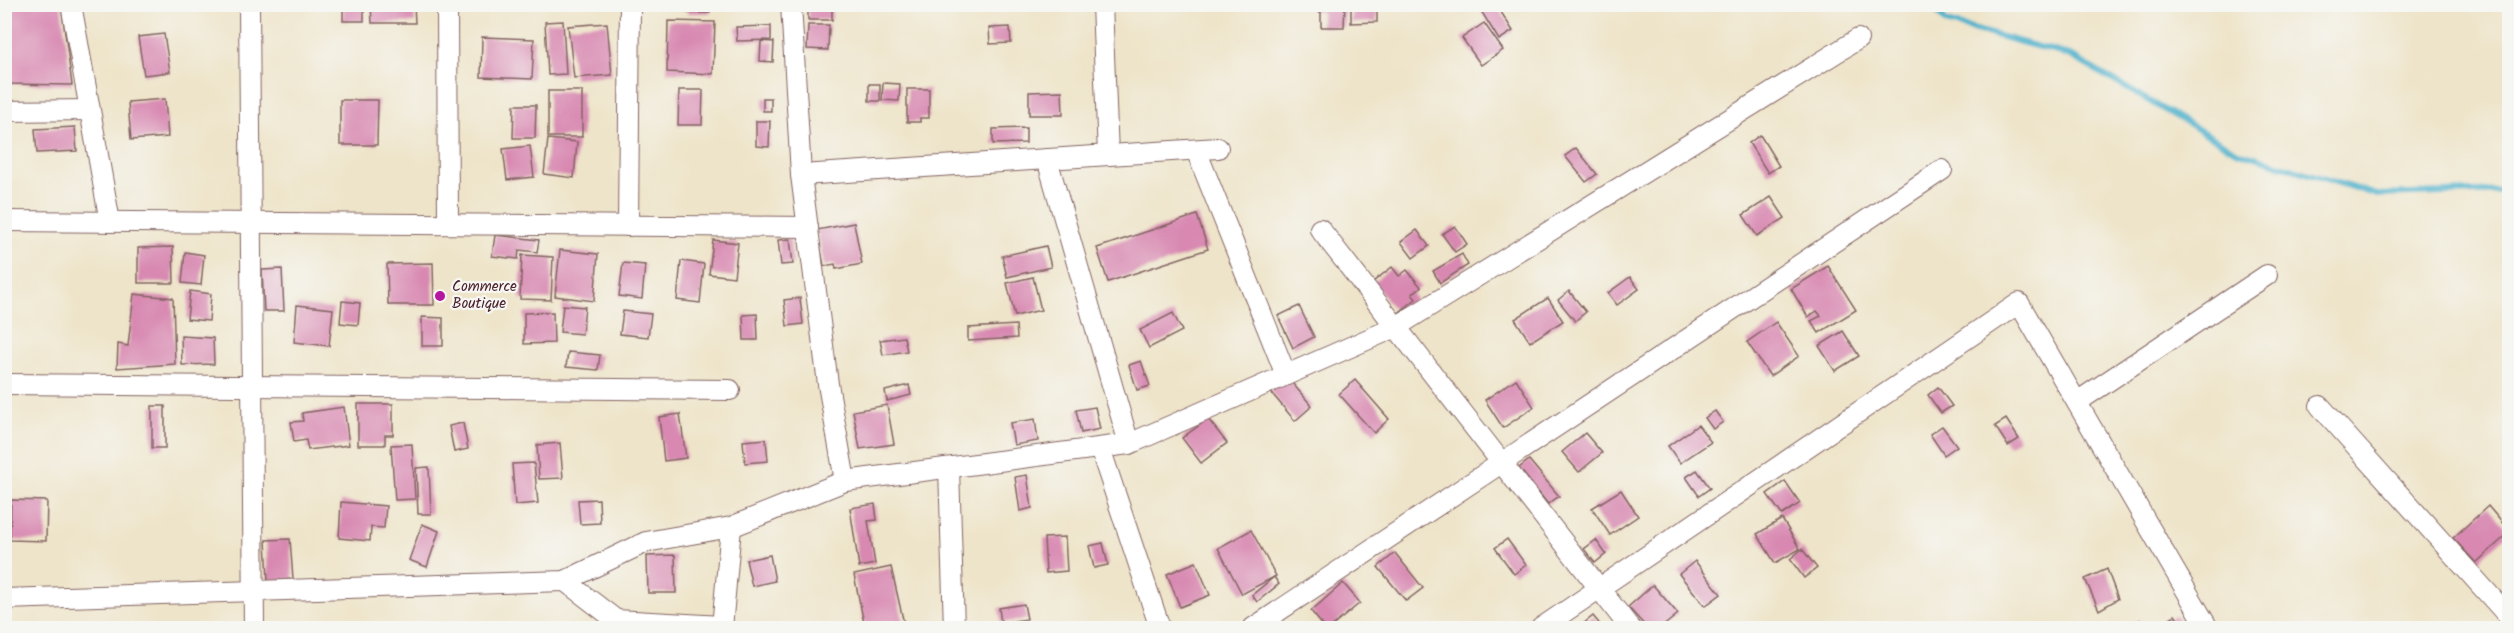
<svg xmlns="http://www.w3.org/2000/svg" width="2514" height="633" font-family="Kalam,sans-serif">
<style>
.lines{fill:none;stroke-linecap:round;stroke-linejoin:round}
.stream{stroke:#4cb0cb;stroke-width:6}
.building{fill:#d888b1}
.minor-casing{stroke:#836462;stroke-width:22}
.minor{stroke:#fff;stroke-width:20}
.poi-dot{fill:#b5179e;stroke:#f6f6f2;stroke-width:2}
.labels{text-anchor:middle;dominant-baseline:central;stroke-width:4.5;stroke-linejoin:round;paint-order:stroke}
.poi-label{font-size:15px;fill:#4a1f2b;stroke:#f6f6f2;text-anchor:start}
</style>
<rect width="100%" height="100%" fill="#f6f6f2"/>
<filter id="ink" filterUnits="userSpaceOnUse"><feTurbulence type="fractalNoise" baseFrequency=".0167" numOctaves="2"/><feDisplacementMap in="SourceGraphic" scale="12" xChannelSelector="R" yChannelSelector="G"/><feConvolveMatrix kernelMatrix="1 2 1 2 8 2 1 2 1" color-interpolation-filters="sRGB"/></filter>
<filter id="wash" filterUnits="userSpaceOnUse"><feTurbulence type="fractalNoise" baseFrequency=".008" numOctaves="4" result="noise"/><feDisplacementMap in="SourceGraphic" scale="24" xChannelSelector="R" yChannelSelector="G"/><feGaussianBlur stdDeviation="1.35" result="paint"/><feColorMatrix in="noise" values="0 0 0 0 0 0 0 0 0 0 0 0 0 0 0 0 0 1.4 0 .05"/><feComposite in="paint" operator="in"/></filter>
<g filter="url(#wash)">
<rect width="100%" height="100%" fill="#eee4c9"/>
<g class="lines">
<path class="stream" d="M1931 4 1946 22 2069 55 2236 151 2377 195 2510 191"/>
</g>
<g id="blocks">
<g class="building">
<path d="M7 4H61L72 85 5 84Z"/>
<rect x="343" y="4" width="21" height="17"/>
<path d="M371 4H414L415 23H372Z"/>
<rect x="687" y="4" width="23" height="9"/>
<rect x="808" y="4" width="24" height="16"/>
<path d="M1313 4H1345L1344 27H1321V12L1313 11Z"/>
<path d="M1351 4H1377V22L1351 23Z"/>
<path d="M1481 4H1496L1513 31 1499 40 1478 6Z"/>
<path d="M563 21 566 74 548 75 545 22Z"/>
<path d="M668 21 715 22 713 74 667 72Z"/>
<path d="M607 23 612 75 574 78 568 26Z"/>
<path d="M1484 23 1503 50 1481 65 1462 38Z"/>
<path d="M808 25H829L828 50 807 49Z"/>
<path d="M771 26V40L737 41 736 27Z"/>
<path d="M1010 27 1011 43 990 44 989 28Z"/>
<path d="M164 34 170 72 144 75 138 37Z"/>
<path d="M482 37 534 39 532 79 481 77Z"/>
<path d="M761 41 774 42 773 62 760 61Z"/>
<path d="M883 83 900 84 899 101 882 100Z"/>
<rect x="869" y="84" width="11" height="17"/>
<path d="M907 89H929V118H920V122H907Z"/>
<path d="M679 90H703L702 125H678Z"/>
<rect x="548" y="91" width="34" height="46"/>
<path d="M1062 91 1063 115H1029V92Z"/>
<rect x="763" y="98" width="8" height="13"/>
<path d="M165 99 168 137 131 140 128 102Z"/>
<path d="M340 100H378L377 145H340Z"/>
<path d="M514 105H536L535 138H513Z"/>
<path d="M756 121H770L769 147 756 146Z"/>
<path d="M75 127 77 151 37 153 35 129Z"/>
<path d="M1026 128V143L993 144V129Z"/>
<path d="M1760 135 1779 166 1768 173 1749 143Z"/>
<path d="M548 139 577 142 574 178 544 174Z"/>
<path d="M530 146 534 177 507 180 503 149Z"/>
<path d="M1576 148 1597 174 1586 182 1565 156Z"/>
<path d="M1771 197 1785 218 1757 236 1743 215Z"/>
<path d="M1197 215 1208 249 1108 282 1097 248Z"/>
<path d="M854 223 862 264 836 269 835 264 824 266 817 230Z"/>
<path d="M1455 226 1467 244 1455 252 1442 234Z"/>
<path d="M1417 230 1429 246 1413 258 1401 242Z"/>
<path d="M495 235 539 240 537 252 519 250 518 259 492 256Z"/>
<path d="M790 239 793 264 781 265 778 240Z"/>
<path d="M713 240 738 243 734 277 709 274Z"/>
<path d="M1046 246 1051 267 1007 277 1002 256Z"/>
<path d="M173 247 174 283H138V248Z"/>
<path d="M560 250 598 254 594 301 555 296Z"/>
<path d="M185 252 204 255 201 285 182 283Z"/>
<path d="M1462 254 1468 265 1440 283 1433 271Z"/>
<path d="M522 255 553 257 551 300 520 299Z"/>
<path d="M681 261 704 264 700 303 677 300Z"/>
<path d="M433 263 434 305H388L387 264Z"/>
<path d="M623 263 645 265 642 299 619 296Z"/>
<path d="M1828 266 1856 310 1819 333 1811 321 1821 316 1817 311 1808 317 1791 289Z"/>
<path d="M1392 267 1399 276 1407 270 1421 287 1412 294 1416 299 1397 314 1373 282Z"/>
<path d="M282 269 284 311H264L262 270Z"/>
<path d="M1033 277 1041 310 1015 316 1007 283Z"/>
<path d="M1630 277 1639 289 1617 305 1608 293Z"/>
<path d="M190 291 211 294 209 321 187 319Z"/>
<path d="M1569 291 1586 312 1575 321 1558 300Z"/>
<path d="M134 294 173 298 175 364 117 368 118 344 128 346Z"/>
<path d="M800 298 803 324 787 326 784 300Z"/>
<path d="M1548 298 1563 321 1530 342 1515 319Z"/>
<path d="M342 301 360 303 358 325 340 323Z"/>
<path d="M297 305 333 309 329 346 294 342Z"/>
<path d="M563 305 585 307 582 334 560 332Z"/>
<path d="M1299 306 1314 337 1293 348 1278 316Z"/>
<path d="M623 311 651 314 648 337 620 334Z"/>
<path d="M553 312 554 343 524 344V313Z"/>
<path d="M1173 313 1182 331 1149 348 1140 330Z"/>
<path d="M757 314 758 340H744L743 315Z"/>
<path d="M422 317 443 318V346H422Z"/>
<path d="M1776 322 1799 356 1770 376 1747 342Z"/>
<path d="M1016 325 1017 338 968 341V328Z"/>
<path d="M1843 331 1859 356 1835 371 1819 346Z"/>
<path d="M181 336 213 338 214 364 182 365Z"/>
<path d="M904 337 907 351 883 355 880 340Z"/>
<path d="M568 352 600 355 598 370 566 367Z"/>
<path d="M1141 361 1150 386 1137 390 1129 365Z"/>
<path d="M1286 376 1312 406 1295 421 1269 390Z"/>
<path d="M1516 379 1534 407 1503 428 1485 400Z"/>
<path d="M1355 380 1389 419 1374 433 1339 394Z"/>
<path d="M909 385 911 395 887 401 885 391Z"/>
<path d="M1938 387 1952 406 1941 413 1928 395Z"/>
<path d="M358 404H393V435H385V445H358Z"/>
<path d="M887 405 894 444 860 449 853 411Z"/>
<rect x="152" y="406" width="13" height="42"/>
<path d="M344 407 349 445 308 450 306 440 294 442 291 422 303 421 302 413Z"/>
<path d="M1095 407 1100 429 1081 433 1076 410Z"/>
<path d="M1715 411 1723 422 1713 429 1705 418Z"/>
<path d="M680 414 686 458 664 461 659 417Z"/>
<path d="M1035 419 1038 441 1014 445 1010 423Z"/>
<path d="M1208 419 1227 443 1201 463 1182 438Z"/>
<path d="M2006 419 2019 439 2008 446 1995 426Z"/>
<path d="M463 423 468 449 454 452 449 426Z"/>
<path d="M1698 425 1711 442 1680 463 1668 446Z"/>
<path d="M1942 426 1957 446 1944 455 1930 434Z"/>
<path d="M1585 433 1602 453 1579 472 1562 452Z"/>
<path d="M766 439 768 461 745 463 743 441Z"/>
<path d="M560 443 563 478 539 479 537 445Z"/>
<path d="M412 444 415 499 395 500 391 445Z"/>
<path d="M1529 460 1559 496 1548 504 1519 468Z"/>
<path d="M534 463 538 503 515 505 512 464Z"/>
<path d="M429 467 431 514H418L416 468Z"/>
<path d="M1697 470 1710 488 1699 496 1686 477Z"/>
<path d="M1027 475 1032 508 1020 511 1015 477Z"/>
<path d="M1785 481 1800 503 1782 515 1767 494Z"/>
<path d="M1621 490 1638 516 1610 535 1592 508Z"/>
<path d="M599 499 600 523 580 524 578 500Z"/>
<path d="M11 500 47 501 46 541 10 540Z"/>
<path d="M341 502 386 506 384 528 371 527 370 541 339 538Z"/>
<path d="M875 504 877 520 868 521 875 564 859 567 850 508Z"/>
<path d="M2488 506 2510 532 2476 563 2453 538Z"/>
<path d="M1782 519 1800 549 1775 563 1757 534Z"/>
<path d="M422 524 439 531 427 567 409 560Z"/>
<path d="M1251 530 1276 576 1242 594 1218 548Z"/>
<path d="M1065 537 1067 571 1046 573 1044 538Z"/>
<path d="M290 539 293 579 268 581 266 540Z"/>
<path d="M1507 539 1526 565 1514 574 1495 548Z"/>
<path d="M1596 540 1606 554 1595 563 1584 549Z"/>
<path d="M1103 543 1108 565 1094 568 1089 546Z"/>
<path d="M1802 549 1817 568 1804 578 1790 559Z"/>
<path d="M1395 553 1423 588 1406 601 1378 567Z"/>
<path d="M675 555 676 593H648L647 556Z"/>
<path d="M770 555 775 581 752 586 746 560Z"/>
<path d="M1695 561 1721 594 1705 606 1679 574Z"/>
<path d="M1196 562 1210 595 1180 607 1167 574Z"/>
<path d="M891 567 905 628H865L854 575Z"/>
<path d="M2107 569 2118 599 2099 610 2085 579Z"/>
<path d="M1274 577 1279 584 1257 602 1252 595Z"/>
<path d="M1343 583 1360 603 1330 628H1325L1311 611Z"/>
<path d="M1653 585 1678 614 1661 628H1647L1628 607Z"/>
<path d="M1024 604 1027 619 1001 623 999 608Z"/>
<path d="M2175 615 2183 628H2160L2158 625Z"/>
<path d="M1593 616 1603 628H1578Z"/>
<path d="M2140 620 2143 628H2120Z"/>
</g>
</g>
</g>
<g filter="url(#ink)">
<use href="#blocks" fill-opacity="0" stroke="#836462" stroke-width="1.5"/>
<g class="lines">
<g class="minor-casing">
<g id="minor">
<path d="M71 4 110 222"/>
<path d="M249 4 254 628"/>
<path d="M447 4 448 224"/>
<path d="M791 4 801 175 828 384 845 481"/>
<path d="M1102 4 1108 155"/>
<path d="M4 111 90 110"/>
<path d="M1196 150 1286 375"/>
<path d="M1047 159 1129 444"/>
<path d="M801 175 1218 148"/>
<path d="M4 221 808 227"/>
<path d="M628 226 630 4"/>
<path d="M1320 229 1630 628"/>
<path d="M4 384 730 390"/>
<path d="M2077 402 2267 275"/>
<path d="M2320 406 2510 618"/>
<path d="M1100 448 1160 628"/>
<path d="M949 468 954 628"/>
<path d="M565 581 616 620 722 626"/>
<path d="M4 599 565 581 646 542 731 527 845 481 1129 444 1396 327 1858 39"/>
<path d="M722 628 731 527"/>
<path d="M1253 628 1942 170"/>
<path d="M1541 628 2019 303 2208 628"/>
</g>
</g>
<use href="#minor" class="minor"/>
</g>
</g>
<circle class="poi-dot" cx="440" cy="296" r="6"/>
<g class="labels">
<g class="poi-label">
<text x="452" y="287">Commerce<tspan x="452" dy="17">Boutique</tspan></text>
</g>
</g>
<rect width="2514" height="633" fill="none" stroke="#f6f6f2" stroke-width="24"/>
</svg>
